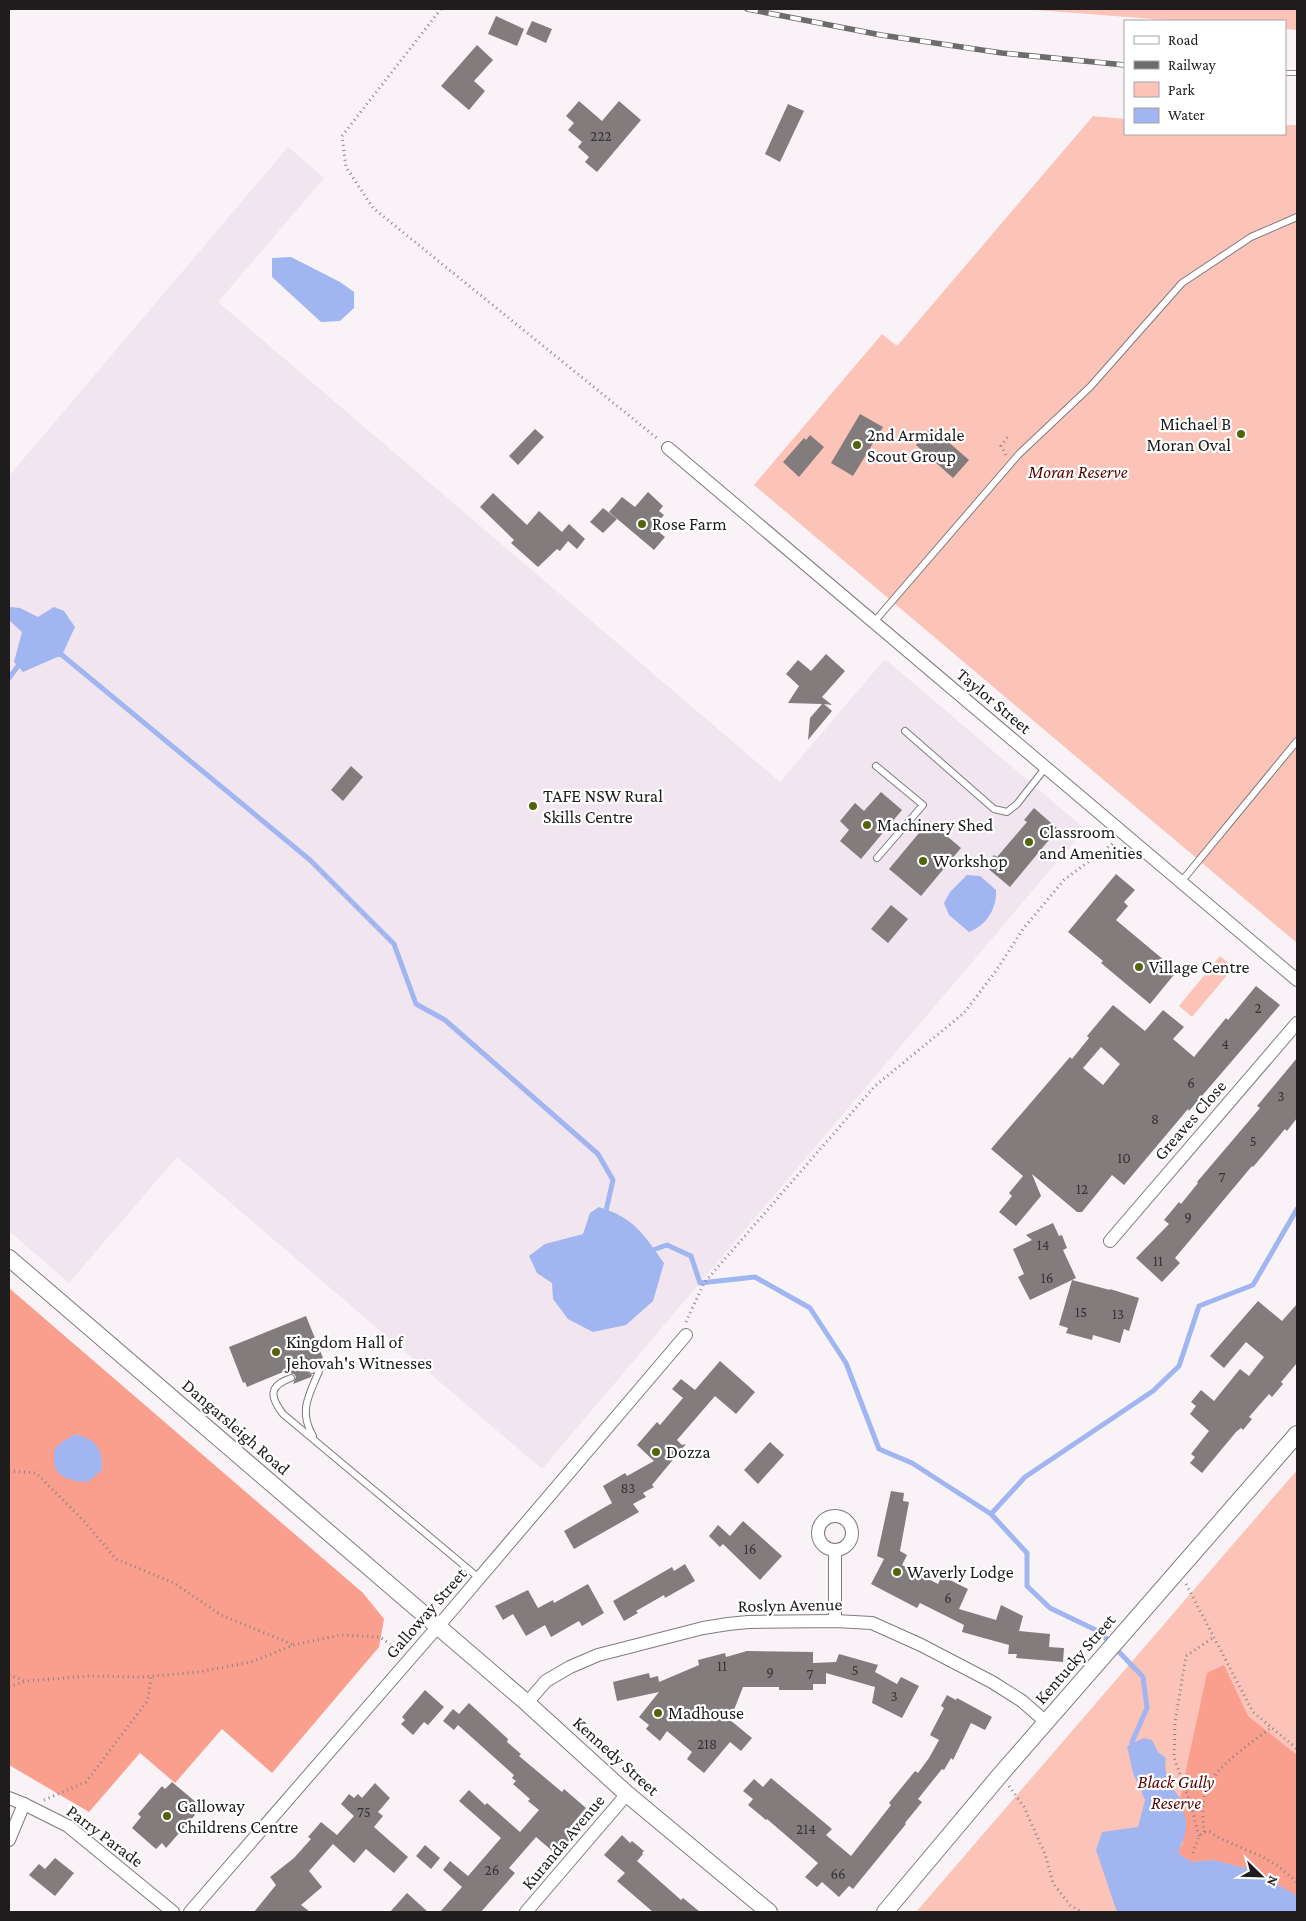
<svg xmlns="http://www.w3.org/2000/svg" width="1306" height="1921" font-family="'Crimson Pro',serif">
<style>
.built{fill:#f1e5ef}
.green{fill:#fcc4b9}
.forest{fill:#fa9e8e}
.water{fill:#a1b5f1}
.lines{fill:none;stroke-linecap:round;stroke-linejoin:round}
.stream{stroke:#a1b5f1;stroke-width:5}
.building{fill:#827c7d;fill-rule:evenodd}
.service-casing{stroke:#7f7a7e;stroke-width:8}
.minor-casing{stroke:#7f7a7e;stroke-width:14}
.tertiary-casing{stroke:#7f7a7e;stroke-width:18}
.path{stroke:#888487;stroke-width:3;stroke-dasharray:1 4;stroke-linecap:butt}
.service{stroke:#fff;stroke-width:6}
.minor{stroke:#fff;stroke-width:12}
.tertiary{stroke:#fff;stroke-width:16}
.rail-casing{stroke:#6e6b6d;stroke-width:5.5}
.rail{stroke:#fff;stroke-width:4;stroke-dasharray:11;stroke-linecap:butt}
.poi-dot{fill:#53640d;stroke:#fff;stroke-width:2}
.labels{text-anchor:middle;dominant-baseline:central;stroke-width:4.5;stroke-linejoin:round;paint-order:stroke}
.number-label{font-size:15px;fill:#373435}
.poi-label{font-size:18px;fill:#1e1c1d;stroke:#fff;text-anchor:start}
.park-label{font-size:18px;font-style:italic;fill:#560400;stroke:#fff}
.street-label{font-size:18px;fill:#1e1c1d;stroke:#fff}
</style>
<rect width="100%" height="100%" fill="#f9f3f8"/>
<path class="built" d="M288 147 324 178 218 302 780 782 885 659 1085 829 542 1469 177 1157 69 1283 9 1231V476Z"/>
<g class="green">
<path d="M1024 9H1297V30L1285 29V21H1179Z"/>
<path d="M1093 116 1125 119V134H1285V125H1297V943L754 485 882 334 897 346Z"/>
<path d="M1220 956 1234 967 1192 1017 1179 1006Z"/>
<path d="M1297 1470V1912H916Z"/>
</g>
<g class="forest">
<path d="M9 1288 363 1593 384 1619 379 1647 272 1773 222 1729 175 1783 140 1753 89 1812 9 1765Z"/>
<path d="M1224 1665 1248 1716 1297 1755V1896L1267 1878 1248 1869 1213 1860 1191 1862 1177 1853 1183 1843 1179 1808 1180 1798 1207 1673Z"/>
</g>
<g class="water">
<path d="M291 257 340 282 354 292V308L340 321 321 322 272 277V258Z"/>
<path d="M9 607 20 608 38 617 54 607 64 611 75 627 62 655 23 672 14 662 22 632 9 620Z"/>
<path d="M967 875 980 876 996 890C997 908 987 925 969 932L949 915 944 903 950 892Z"/>
<path d="M599 1207C635 1218 644 1235 664 1263L653 1301 626 1325 593 1332 568 1319 553 1299 552 1283 537 1273 529 1256 545 1244 583 1234 590 1213Z"/>
<path d="M75 1434C97 1440 103 1448 102 1470L88 1482C72 1481 53 1478 54 1459 54 1459 54 1452 54 1451 57 1443 68 1439 75 1434Z"/>
<path d="M1144 1738 1152 1740 1158 1752 1166 1758C1163 1774 1170 1785 1180 1798 1179 1809 1181 1807 1185 1817 1189 1827 1182 1844 1178 1853L1191 1862 1213 1860 1248 1869 1267 1878 1297 1896V1912H1117L1096 1850 1102 1832 1138 1827 1145 1800 1133 1773 1127 1746Z"/>
</g>
<g class="lines">
<g class="stream">
<path d="M57 654 62 655 310 860 394 944 416 1004 445 1020 598 1154 613 1180 605 1215"/>
<path d="M9 678 18 666 23 663"/>
<path d="M650 1251 667 1245 691 1256 700 1283 755 1277 810 1308 846 1363 879 1449 912 1463 991 1514 1027 1553V1586L1050 1608 1100 1632 1143 1677 1147 1708 1132 1742 1133 1747"/>
<path d="M991 1514 1025 1477 1153 1391 1179 1366 1199 1306 1253 1285 1297 1209"/>
</g>
</g>
<g class="building">
<path d="M496 16 524 29 517 46 488 34Z"/>
<path d="M532 21 552 29 546 43 526 34Z"/>
<path d="M477 45 493 60 474 81 485 91 469 110 441 86Z"/>
<path d="M579 101 602 121 619 101 641 120 597 172 585 162 589 157 578 147 582 142 568 130 574 123 566 116Z"/>
<path d="M788 104 804 111 780 162 765 154Z"/>
<path d="M860 414 883 427 853 476 831 463Z"/>
<path d="M931 427 969 460 953 478 916 445Z"/>
<path d="M535 429 544 437 518 465 509 456Z"/>
<path d="M810 435 824 447 799 477 783 462 804 438 806 440Z"/>
<path d="M648 492 663 506 659 511 664 515 653 527 665 537 654 550 609 512 622 497 635 507Z"/>
<path d="M493 493 527 525 539 511 562 532 569 524 585 539 577 549 568 541 560 551 557 549 538 567 511 543 514 540 480 507Z"/>
<path d="M603 508 617 519 603 533 590 522Z"/>
<path d="M826 654 845 671 822 697 832 705 824 704 832 711 808 740 810 718 822 704 788 703 799 686 786 674 798 660 811 671Z"/>
<path d="M351 766 363 777 343 801 331 790Z"/>
<path d="M881 792 902 810 861 859 840 841 849 830 840 821 855 803 864 811Z"/>
<path d="M1034 808 1058 829 1010 887 985 866 994 855 997 857 1027 822 1024 820Z"/>
<path d="M929 821 961 848 921 896 889 869Z"/>
<path d="M1116 874 1135 890 1124 902 1128 906 1116 920 1177 971 1150 1004 1101 963 1103 961 1068 932Z"/>
<path d="M891 905 908 919 888 943 871 929Z"/>
<path d="M1256 986 1280 1005 1189 1111 1188 1109 1124 1185 1112 1175 1082 1212H1077L1032 1174 1041 1196 1016 1226 999 1212 1012 1196 1009 1193 1023 1176 991 1149 1070 1057 1072 1059 1089 1038 1087 1036 1113 1005 1145 1031 1163 1010 1184 1027 1173 1039 1194 1057 1226 1018 1228 1020ZM1101 1047 1120 1064 1103 1085 1083 1068Z"/>
<path d="M1297 1058V1118L1287 1131 1285 1129 1253 1167 1252 1166 1175 1258 1180 1263 1162 1282 1136 1258 1169 1224 1164 1220 1179 1202 1181 1204 1198 1183 1197 1182 1260 1108 1257 1106Z"/>
<path d="M1053 1223 1059 1236 1062 1235 1067 1248 1063 1250 1076 1278 1072 1280 1110 1290V1289L1139 1298 1129 1331 1124 1329 1120 1343 1093 1335 1092 1340 1066 1333 1068 1328 1059 1325 1072 1280 1030 1300 1018 1277 1024 1274 1013 1249 1032 1240 1026 1235Z"/>
<path d="M1258 1301 1282 1321 1297 1304V1363L1281 1382 1283 1384 1272 1397 1269 1394 1249 1417 1252 1419 1243 1430 1241 1428 1236 1432 1202 1473 1190 1463 1195 1457 1191 1454 1209 1431 1190 1414 1196 1406 1191 1402 1201 1390 1214 1401 1240 1369 1249 1376 1264 1357 1246 1342 1224 1368 1210 1356Z"/>
<path d="M306 1316 323 1358 310 1364 307 1371 312 1375 311 1377 293 1384 296 1377 294 1374 289 1373 288 1370 247 1387 245 1382 243 1383 229 1347Z"/>
<path d="M720 1361 755 1392 736 1414 715 1396 677 1440 682 1445 686 1444 652 1485 654 1487 643 1493 646 1497 633 1504 639 1512 574 1549 564 1531 612 1503 603 1486 625 1473 627 1476 654 1461 637 1445 657 1422 660 1425 683 1398 672 1389 681 1379 695 1390Z"/>
<path d="M770 1442 784 1455 758 1484 744 1470Z"/>
<path d="M891 1491 904 1493 903 1501 909 1502 900 1551 907 1555 902 1565 938 1584 942 1576 968 1589 959 1609 996 1620 1001 1605 1023 1616 1019 1631 1050 1634 1049 1647 1064 1648 1063 1662 1016 1658 1017 1654H1008L1009 1645 962 1632 964 1625 920 1603 917 1608 871 1584 884 1559 877 1556Z"/>
<path d="M743 1521 782 1556 760 1580 723 1544 720 1547 709 1536 718 1525 730 1536Z"/>
<path d="M685 1564 695 1581 665 1598 664 1595 636 1611 638 1613 624 1621 613 1601 672 1567 674 1571Z"/>
<path d="M588 1584 604 1613 582 1626 579 1621 551 1637 545 1625 526 1636 513 1614 503 1620 495 1606 528 1590 538 1608 553 1600 554 1603Z"/>
<path d="M747 1651 813 1652V1663L836 1662 839 1654 878 1665 875 1672 897 1684 901 1677 919 1686 902 1718 872 1703 875 1687 826 1673V1684H813V1690H779V1687H743L730 1720 752 1738 741 1751 730 1742 704 1773 687 1759 692 1752 667 1731 660 1741 646 1729 649 1725 639 1717 659 1692 617 1701 613 1682 649 1673 650 1678 658 1676 659 1682 699 1665 698 1660 725 1653 726 1657Z"/>
<path d="M425 1690 444 1707 428 1725 424 1722 413 1735 401 1724 405 1720 402 1717Z"/>
<path d="M947 1695 956 1700 957 1698 992 1717 985 1730 971 1723 953 1760 951 1758 944 1770 942 1769 918 1799 922 1802 905 1823 906 1824 853 1889 849 1886 839 1897 822 1882 817 1887 805 1877 818 1863 767 1819 766 1820 748 1805 753 1799 743 1791 754 1779 763 1787 771 1778 832 1829 826 1835 851 1856 891 1805 889 1803 915 1771 918 1773 929 1758 939 1740 930 1735 944 1708 941 1706Z"/>
<path d="M469 1703 508 1739 507 1742 521 1754 519 1756 562 1792 564 1789 586 1808 569 1828 576 1834 557 1855 536 1837 509 1868 515 1873 481 1912H440L462 1887 443 1870 450 1861 468 1876 501 1838 459 1801 469 1790 485 1805 487 1803 520 1832 539 1810 528 1801 530 1799 513 1784 516 1781 512 1778 514 1775 458 1725 454 1730 443 1721 453 1709 459 1714Z"/>
<path d="M172 1782 197 1803 190 1811 195 1815 166 1848 162 1843 156 1849 132 1828 141 1817 138 1814 162 1786 165 1789Z"/>
<path d="M375 1783 390 1798 378 1812 383 1816 374 1827 408 1857 394 1873 366 1849 354 1863 333 1844 309 1871 322 1887 301 1905 310 1912H254L276 1885 270 1877 294 1858 311 1839 308 1837 321 1822 337 1835 354 1816 341 1804 349 1794 354 1798 358 1794 362 1798Z"/>
<path d="M622 1835 630 1843 632 1841 644 1851 642 1853 643 1854 637 1861 681 1900 683 1898 700 1912H653L617 1881 625 1873 604 1855Z"/>
<path d="M425 1845 440 1858 431 1869 416 1856Z"/>
<path d="M55 1858 74 1873 55 1896 29 1875 39 1864 45 1869Z"/>
<path d="M407 1893 428 1912H390Z"/>
</g>
<g class="lines">
<g class="service-casing">
<g id="service">
<path d="M874 622 1019 454 1090 387 1182 283 1251 237 1297 217"/>
<path d="M905 731 994 809 1007 812 1017 804 1046 767"/>
<path d="M876 766 923 805 877 858"/>
<path d="M1181 882 1297 741"/>
<path d="M312 1370 326 1365"/>
<path d="M291 1378C268 1386 270 1397 283 1414L479 1578"/>
<path d="M313 1436C297 1409 311 1393 321 1366"/>
</g>
</g>
<g class="minor-casing">
<g id="minor">
<path d="M668 448 1297 980"/>
<path d="M1110 1241 1297 1023"/>
<circle cx="835" cy="1533" r="17"/>
<path d="M835 1621V1550"/>
<path d="M527 1703 546 1681 570 1667 598 1655 703 1628 728 1624 748 1622 835 1621 872 1623 921 1645 992 1682 1022 1701 1046 1722"/>
<path d="M9 1798 24 1804 68 1826 173 1912"/>
<path d="M9 1840 24 1804"/>
<path d="M190 1912 447 1616 686 1335"/>
<path d="M526 1912 627 1794"/>
</g>
</g>
<g class="tertiary-casing">
<g id="tertiary">
<path d="M9 1258 527 1703 627 1794 769 1912"/>
<path d="M885 1912 1000 1775 1297 1434"/>
</g>
</g>
<g class="path">
<path d="M441 9 342 136 346 167 373 208 658 439"/>
<path d="M1006 455 1001 446 1009 435"/>
<path d="M686 1322 704 1283 875 1086 964 1013 996 971 1023 929 1064 880 1115 842"/>
<path d="M9 1471 36 1473 83 1520 116 1559 174 1583 221 1615 294 1645"/>
<path d="M1186 1584 1253 1712 1297 1749"/>
<path d="M9 1675 25 1681"/>
<path d="M9 1687 26 1681 89 1676 142 1677 198 1672 251 1662 294 1645 340 1635 380 1637 399 1651"/>
<path d="M1009 1786 1024 1807 1045 1854 1053 1883 1070 1905 1082 1912"/>
<path d="M44 1800 86 1782 148 1700 151 1677"/>
<path d="M1204 1832C1203 1819 1201 1803 1206 1790 1215 1767 1252 1742 1271 1728"/>
<path d="M1199 1836 1191 1805 1174 1757 1175 1722 1186 1656 1214 1637"/>
<path d="M1193 1853 1199 1836 1204 1832H1210L1219 1838 1263 1857 1278 1866 1297 1882"/>
</g>
<use href="#service" class="service"/>
<use href="#minor" class="minor"/>
<use href="#tertiary" class="tertiary"/>
<g class="rail-casing">
<g id="rail">
<path d="M747 9 881 35 1002 53 1125 65"/>
<path d="M1285 73H1297"/>
</g>
</g>
<use href="#rail" class="rail"/>
</g>
<g class="poi-dot">
<circle cx="1241" cy="434" r="5"/>
<circle cx="857" cy="445" r="5"/>
<circle cx="642" cy="524" r="5"/>
<circle cx="533" cy="806" r="5"/>
<circle cx="867" cy="825" r="5"/>
<circle cx="1029" cy="842" r="5"/>
<circle cx="923" cy="861" r="5"/>
<circle cx="1139" cy="967" r="5"/>
<circle cx="276" cy="1352" r="5"/>
<circle cx="656" cy="1452" r="5"/>
<circle cx="897" cy="1572" r="5"/>
<circle cx="658" cy="1713" r="5"/>
<circle cx="167" cy="1816" r="5"/>
</g>
<g class="labels">
<g class="number-label">
<text x="601" y="136">222</text>
<text x="1258" y="1008">2</text>
<text x="1225" y="1044">4</text>
<text x="1191" y="1083">6</text>
<text x="1281" y="1096">3</text>
<text x="1155" y="1119">8</text>
<text x="1253" y="1141">5</text>
<text x="1124" y="1158">10</text>
<text x="1222" y="1177">7</text>
<text x="1082" y="1189">12</text>
<text x="1188" y="1217">9</text>
<text x="1043" y="1245">14</text>
<text x="1158" y="1261">11</text>
<text x="1047" y="1278">16</text>
<text x="1081" y="1312">15</text>
<text x="1118" y="1314">13</text>
<text x="628" y="1488">83</text>
<text x="750" y="1549">16</text>
<text x="948" y="1598">6</text>
<text x="722" y="1666">11</text>
<text x="855" y="1670">5</text>
<text x="770" y="1672">9</text>
<text x="810" y="1674">7</text>
<text x="894" y="1696">3</text>
<text x="707" y="1744">218</text>
<text x="364" y="1812">75</text>
<text x="806" y="1829">214</text>
<text x="492" y="1870">26</text>
<text x="838" y="1874">66</text>
</g>
<g class="poi-label">
<text x="1231" y="424" text-anchor="end">Michael B<tspan x="1231" dy="21">Moran Oval</tspan></text>
<text x="867" y="435">2nd Armidale<tspan x="867" dy="21">Scout Group</tspan></text>
<text x="652" y="524">Rose Farm</text>
<text x="543" y="796">TAFE NSW Rural<tspan x="543" dy="21">Skills Centre</tspan></text>
<text x="877" y="825">Machinery Shed</text>
<text x="1039" y="832">Classroom<tspan x="1039" dy="21">and Amenities</tspan></text>
<text x="933" y="861">Workshop</text>
<text x="1149" y="967">Village Centre</text>
<text x="286" y="1342">Kingdom Hall of<tspan x="286" dy="21">Jehovah's Witnesses</tspan></text>
<text x="666" y="1452">Dozza</text>
<text x="907" y="1572">Waverly Lodge</text>
<text x="668" y="1713">Madhouse</text>
<text x="177" y="1806">Galloway<tspan x="177" dy="21">Childrens Centre</tspan></text>
</g>
<g class="park-label">
<text x="1078" y="472">Moran Reserve</text>
<text x="1176" y="1782">Black Gully<tspan x="1176" dy="21">Reserve</tspan></text>
</g>
<g class="street-label">
<text transform="translate(994 701) rotate(40)">Taylor Street</text>
<text transform="translate(1190 1120) rotate(-49)">Greaves Close</text>
<text transform="translate(236 1427) rotate(41)">Dangarsleigh Road</text>
<text transform="translate(790 1605) rotate(-1)">Roslyn Avenue</text>
<text transform="translate(426 1613) rotate(-49)">Galloway Street</text>
<text transform="translate(1075 1659) rotate(-49)">Kentucky Street</text>
<text transform="translate(616 1756) rotate(42)">Kennedy Street</text>
<text transform="translate(105 1836) rotate(37)">Parry Parade</text>
<text transform="translate(563 1842) rotate(-50)">Kuranda Avenue</text>
</g>
</g>
<rect width="1306" height="1921" fill="none" stroke="#1e1c1d" stroke-width="20"/>
<rect x="1124" y="20" width="162" height="115" fill="#ffffff" stroke="#a5a4a5"/>
<rect x="1134" y="36" width="25" height="8" fill="#ffffff" stroke="#a5a4a5"/>
<text x="1168" y="45" font-size="15" fill="#1e1c1d">Road</text>
<rect x="1134" y="61" width="25" height="8" fill="#6e6b6d" stroke="#a5a4a5"/>
<text x="1168" y="70" font-size="15" fill="#1e1c1d">Railway</text>
<rect x="1134" y="82" width="25" height="15" fill="#fcc4b9" stroke="#a5a4a5"/>
<text x="1168" y="95" font-size="15" fill="#1e1c1d">Park</text>
<rect x="1134" y="108" width="25" height="15" fill="#a1b5f1" stroke="#a5a4a5"/>
<text x="1168" y="120" font-size="15" fill="#1e1c1d">Water</text>
<g transform="translate(1261 1876) rotate(113)" stroke="#ffffff" stroke-width="4" paint-order="stroke">
<path d="M0-4L9 19L0 12L-9 19Z" fill="#1e1c1d"/>
<text y="-8" font-size="14" font-weight="bold" text-anchor="middle" fill="#1e1c1d">N</text>
</g>
</svg>
